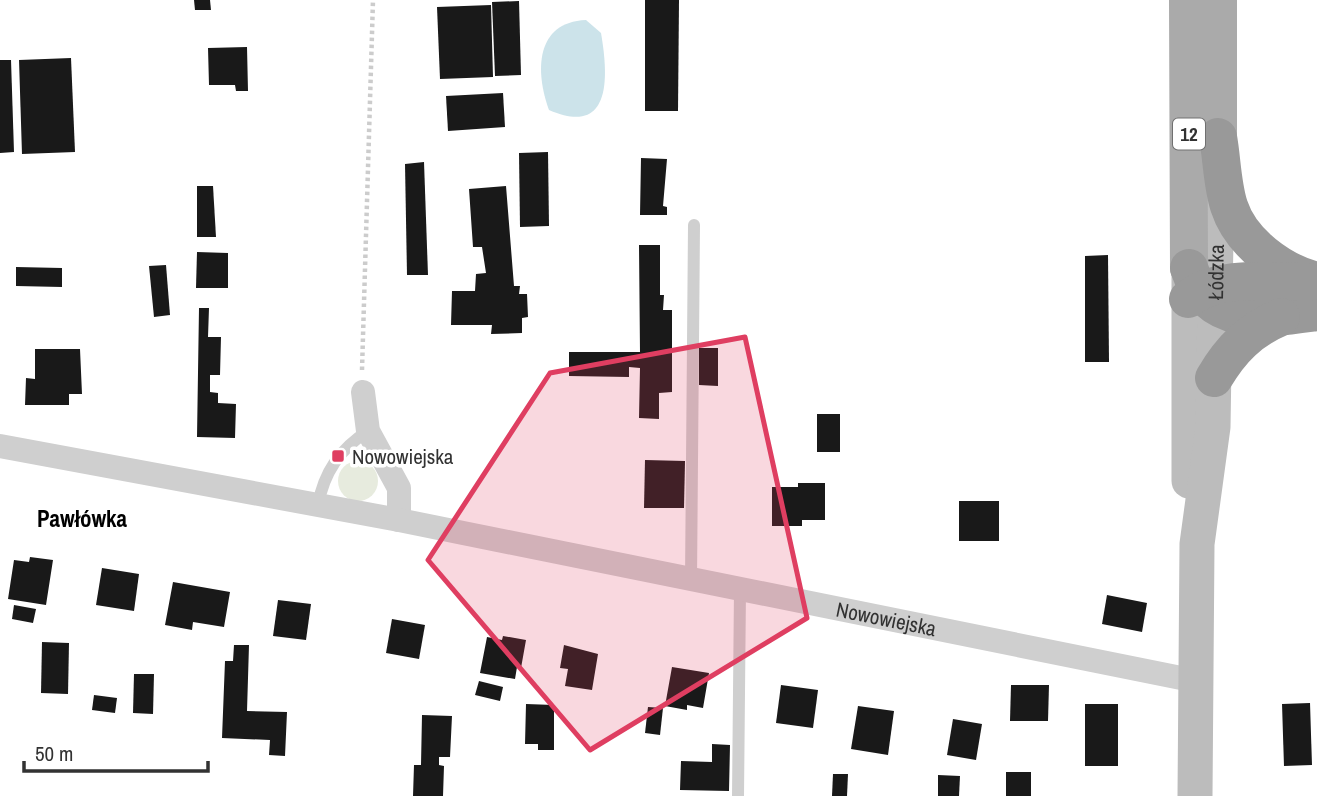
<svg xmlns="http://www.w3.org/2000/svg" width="1317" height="796" font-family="'Archivo Narrow',sans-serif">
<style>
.green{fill:#e7ebde}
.water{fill:#cce3ea}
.building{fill:#191919}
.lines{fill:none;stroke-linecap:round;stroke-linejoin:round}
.path{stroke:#ccc;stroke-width:4.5;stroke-dasharray:3.5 3.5;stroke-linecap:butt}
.lane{stroke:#cfcfcf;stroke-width:12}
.street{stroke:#cfcfcf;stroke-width:24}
.secondary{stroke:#bcbcbc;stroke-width:35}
.primary{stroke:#aaa;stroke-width:38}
.highway{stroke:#999;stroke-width:38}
.marked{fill:#df3e61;fill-opacity:0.2;stroke:#df3e61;stroke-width:5;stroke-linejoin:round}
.poi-dot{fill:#df3e61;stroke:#fff;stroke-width:2.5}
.labels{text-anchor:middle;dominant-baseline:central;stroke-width:7;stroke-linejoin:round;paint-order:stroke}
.shield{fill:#fff;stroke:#707070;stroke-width:2}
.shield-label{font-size:19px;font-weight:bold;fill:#323232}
.street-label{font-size:21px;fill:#323232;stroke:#fff}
.poi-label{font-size:21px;fill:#323232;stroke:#fff;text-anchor:start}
.neighbourhood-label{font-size:23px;font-weight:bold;fill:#000;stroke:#fff}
</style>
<rect width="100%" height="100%" fill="#fff"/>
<circle class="green" cx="358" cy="481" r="20"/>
<path class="water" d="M586 20 601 33C608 74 613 138 549 110 535 72 535 22 586 20Z"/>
<g class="building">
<path d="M194 0H210L211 10H195Z"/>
<path d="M645 0H679L678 111H645Z"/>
<path d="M519 1 521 75 495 76 492 2Z"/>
<path d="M491 5 493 77 440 79 437 7Z"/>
<path d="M247 47 248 91H236L235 85H209L208 48Z"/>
<path d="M71 58 75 152 22 154 19 60Z"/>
<path d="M0 60H11L14 152 0 153Z"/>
<path d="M503 93 505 127 448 131 446 96Z"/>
<path d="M548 152 549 226 520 227 519 153Z"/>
<path d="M641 158 667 159 663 206 667 207V215H640Z"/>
<path d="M424 162 428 275H407L405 164Z"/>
<path d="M197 186H213L216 237H197Z"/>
<path d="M506 186 514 286H520L519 294H527L528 317 522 318V333L491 334 492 325H451L452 291H475L476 274 486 273 482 247H473L469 189Z"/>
<path d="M639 245H660V295H664L663 310H672V392L659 393V419L639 418 640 368 629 367V377L569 376V352H640Z"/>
<path d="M197 252 228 253V288H196Z"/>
<path d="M1108 255 1109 362H1085V256Z"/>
<path d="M166 265 170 315 154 317 149 266Z"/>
<path d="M16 267 62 268V287L16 286Z"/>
<path d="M199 308H209L208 337H221L220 375H210V392L218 393V403L236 404 235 438 197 437Z"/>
<path d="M699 348H718V386L699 385Z"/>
<path d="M35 349H80L82 394H69V405H25L26 378 35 379Z"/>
<rect x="817" y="414" width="23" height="38"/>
<path d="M645 460 685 461 684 508H644Z"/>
<path d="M798 483H825V520H802V526H772V487H798Z"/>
<rect x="959" y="501" width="40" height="40"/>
<path d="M30 557 53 560 46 605 8 599 14 560 29 562Z"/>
<path d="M102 568 139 574 134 611 96 605Z"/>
<path d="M173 582 230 592 224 627 193 622 192 630 165 625Z"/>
<path d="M1107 595 1147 603 1142 632 1102 624Z"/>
<path d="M278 600 311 604 306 640 273 636Z"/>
<path d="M14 605 36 609 33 623 12 619Z"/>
<path d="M392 619 425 625 419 659 386 653Z"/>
<path d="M503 636 526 640 521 668 517 667 515 679 480 673 487 637 502 640Z"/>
<path d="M42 642 69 643 68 694 41 693Z"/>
<path d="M234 645H249L247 711 287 712 285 756 269 755 270 740 222 738 225 661H233Z"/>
<path d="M564 645 598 654 592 690 565 686 568 669 560 668Z"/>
<path d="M672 667 709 673 703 708 687 705V710L665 706Z"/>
<path d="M134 674H154L153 714 133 713Z"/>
<path d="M479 681 503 687 500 701 475 695Z"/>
<path d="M781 685 818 690 813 728 776 723Z"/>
<path d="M1011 685H1049L1048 721H1010Z"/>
<path d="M94 695 117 698 115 713 92 710Z"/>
<path d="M1310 703 1312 765 1284 766 1282 704Z"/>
<path d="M526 704 554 705V750H538V744H525Z"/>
<rect x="1085" y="704" width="33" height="62"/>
<path d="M858 706 894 711 888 755 851 749Z"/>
<path d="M648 707 663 708 660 735 645 733Z"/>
<path d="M422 715 452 716 450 757H439V765L444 766 443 796H413L414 765H421Z"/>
<path d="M953 719 982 724 976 760 947 755Z"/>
<path d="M712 744 730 745 729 791 680 790 681 761 712 762Z"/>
<rect x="1006" y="772" width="25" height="24"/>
<path d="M833 774H848L847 796H832Z"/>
<path d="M938 775 960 776 959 796H938Z"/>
</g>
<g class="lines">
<path class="path" d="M362 370 373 0"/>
<g class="lane">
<path d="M318 505C324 472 340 449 368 431"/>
<path d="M691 580 694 225"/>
<path d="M738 796 740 589"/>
</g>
<g class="street">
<path d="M363 392 368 431 399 488V520"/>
<path id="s1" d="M0 446 399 520 1196 681"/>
</g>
<g class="secondary">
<path d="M1189 481V272"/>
<path id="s2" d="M1195 796 1197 544 1213 427 1217 175"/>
</g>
<g class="primary">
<path d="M1188 0 1189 268"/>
<path d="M1218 137V0"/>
</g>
<g class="highway">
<path d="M1218 137C1222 159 1222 184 1229 206 1241 243 1281 272 1317 281"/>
<path d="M1189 268C1209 329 1266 319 1317 312"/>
<path d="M1188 299C1220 274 1270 282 1308 282"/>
<path d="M1214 378C1231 349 1250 330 1281 317"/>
</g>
</g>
<path class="marked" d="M745 337 807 618 590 750 428 560 550 373Z"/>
<rect class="poi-dot" x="331" y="449" width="14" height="14" rx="3.5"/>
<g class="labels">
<rect class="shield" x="1173" y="118.5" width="32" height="31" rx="5"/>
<g class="shield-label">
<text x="1189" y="134">12</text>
</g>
<g class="street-label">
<text stroke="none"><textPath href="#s2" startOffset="525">Łódzka</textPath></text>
<text stroke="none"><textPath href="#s1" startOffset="903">Nowowiejska</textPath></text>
</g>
<g class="poi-label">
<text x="352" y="456">Nowowiejska</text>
</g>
<g class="neighbourhood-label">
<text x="82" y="518">Pawłówka</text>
</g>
</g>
<path d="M24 761v10h184v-10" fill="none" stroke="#323232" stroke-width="3.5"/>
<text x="35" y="761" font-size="21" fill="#323232" stroke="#ffffff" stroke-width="5" paint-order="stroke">50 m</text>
</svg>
